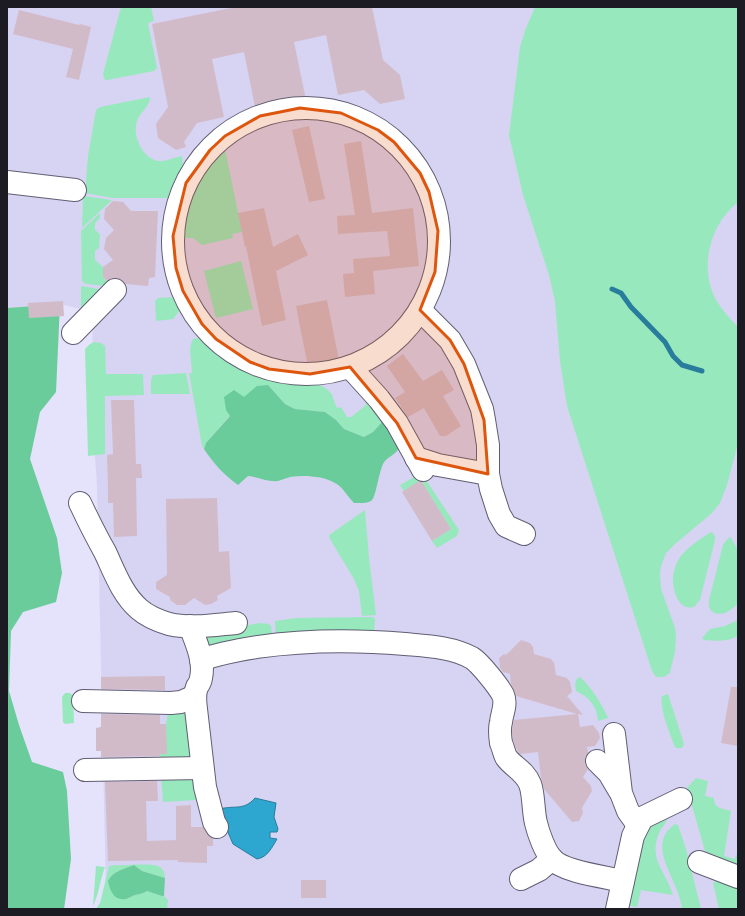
<svg xmlns="http://www.w3.org/2000/svg" width="745" height="916" font-family="Barlow,sans-serif">
<style>
.built{fill:#d7d3f2}
.green{fill:#97e9bd}
.forest{fill:#6bcc9b}
.water{fill:#2ea7d0;stroke:#297d9c}
.lines{fill:none;stroke-linecap:round;stroke-linejoin:round}
.stream{stroke:#297d9c;stroke-width:5}
.building{fill:#d2bbc9}
.minor-casing{stroke:#615e73;stroke-width:24}
.minor{stroke:#fff;stroke-width:22}
.marked{fill:#de560d;fill-opacity:0.2;stroke:#de560d;stroke-width:3;stroke-linejoin:round}
</style>
<rect width="100%" height="100%" fill="#e5e2fb"/>
<path class="built" d="M7 7H738V909H100L106 892 97 485 91 399 93 312 60 304 7 308Z"/>
<g class="green">
<path d="M121 7H151L154 21 148 23 157 68 154 71 107 80H105L103 74Z"/>
<path d="M535 7H738V202C709 225 699 268 716 300 722 310 730 319 738 327V443L727 485 720 503 712 513 675 544 666 553 661 566 660 574 661 589 675 628 676 637 675 652 671 668 670 673 664 677H656L652 671 567 406 560 361 555 301 549 275 523 195 509 135 520 47 526 28Z"/>
<path d="M150 97C150 107 140 112 137 121 132 135 142 158 158 161 165 162 175 157 182 156L184 177 174 198H112L85 193 88 156 96 110 100 107Z"/>
<path d="M225 149 242 232 232 234 233 238 202 245 193 238H183C181 204 200 170 225 149Z"/>
<path d="M84 196 112 200 82 228 83 199Z"/>
<path d="M100 213V218L95 223V230L100 234 99 248 95 251V260L103 267V277L109 284 106 286 86 284 82 281 81 231Z"/>
<path d="M241 261 253 309 216 318 204 271Z"/>
<path d="M82 286 109 291 81 314V287Z"/>
<path d="M176 297 181 305V309L173 319 156 321 155 301 158 298Z"/>
<path d="M200 337C208 341 216 350 224 356 239 367 258 376 277 380 296 384 321 377 333 396H332L337 408 341 407 347 417H351L366 405 364 397 383 421 373 432 364 437 344 429 336 420 325 412 295 409 285 404 268 385 230 415 206 443 204 449 202 446 189 373H192L190 350 191 344 193 339Z"/>
<path d="M94 342 101 343 105 346 106 374H143L144 395 105 396V454L88 456 85 349 90 344Z"/>
<path d="M186 373 190 393V394H151V380L153 375Z"/>
<path d="M416 476 424 477 459 530 457 536 437 548 432 541 451 529 421 481 404 491 400 485Z"/>
<path d="M365 510 369 558 376 615 362 616 359 591 354 579 330 539 329 535Z"/>
<path d="M712 532 715 536V540L700 600 694 607C679 611 673 592 673 580 673 572 676 563 680 557 688 547 699 540 709 533Z"/>
<path d="M729 537 731 538 738 550V603C731 611 721 618 711 611L709 606V600L723 545Z"/>
<path d="M373 617 375 619 374 636 276 638 275 621 296 618Z"/>
<path d="M738 620V636C727 642 717 641 704 640L702 638 710 629 725 626Z"/>
<path d="M260 623 269 624 271 626 273 640 210 652 200 633Z"/>
<path d="M580 677C591 687 602 704 608 718L598 721C597 706 589 697 576 691 575 686 574 679 580 677Z"/>
<path d="M65 693H70L73 696 74 723 65 724 63 722 62 697Z"/>
<path d="M668 694 684 744 682 748H676L674 745C670 733 659 708 662 696Z"/>
<path d="M188 703 194 760 138 765V758H160V754H166V724L168 712Z"/>
<path d="M161 775H193L197 800 163 802Z"/>
<path d="M696 778 708 781 705 796 714 798C714 809 722 808 731 811L724 856 735 859 736 855H738V870L714 857 705 851 687 788Z"/>
<path d="M662 818 667 820C665 825 661 828 659 833 648 860 666 871 673 895L641 890 637 907 626 905 637 851 650 823Z"/>
<path d="M675 824 678 825 686 849 701 909H682C681 902 679 895 676 888 668 867 650 841 675 824Z"/>
<path d="M115 865C125 866 152 862 160 867 163 869 165 874 165 878L142 871 134 865 116 872 111 876 130 897C136 894 141 895 147 891L162 896H164L168 900 167 909H96L100 903 109 866Z"/>
<path d="M96 866 105 867C100 880 99 894 93 906Z"/>
<path d="M719 879 738 883V909H719L713 883Z"/>
</g>
<g class="forest">
<path d="M60 304 56 392 40 412 30 459 57 538 62 573 56 602 23 612 11 631 9 691 19 725 32 762 63 772 67 791 71 859 64 909H7V308Z"/>
<path d="M268 385 285 404 295 409 325 412 336 420 344 429 364 437 373 432 383 421 400 446C397 455 387 456 383 464 379 472 376 496 372 500 368 504 359 503 354 503 347 496 343 487 335 483 323 476 304 475 290 477 286 478 282 480 278 481 267 482 258 477 248 476L238 485C222 473 215 465 204 449L206 443 230 416 226 410 224 397 234 390 244 397 257 386Z"/>
<path d="M134 865 142 871 165 878 164 896H162L147 891C142 894 140 894 135 895 132 896 129 898 126 899 114 901 110 891 108 881 113 871 124 869 134 865Z"/>
</g>
<path class="water" d="M255 798 276 803 274 817 278 829 277 832H270V838L277 839C272 847 268 857 257 859L233 844 227 830 225 820 220 809C234 805 244 811 255 798Z"/>
<g class="lines">
<path class="stream" d="M612 289 621 293 631 307 665 342 673 356 682 365 702 371"/>
</g>
<g class="building">
<path d="M236 7H372L383 60 400 75 405 99 380 104 364 90 338 95 326 35 294 42 306 100 256 112 244 52 212 59 224 117 197 123 184 142 186 147 176 150 158 138 156 124 168 107 152 24Z"/>
<path d="M19 10 79 25 80 24 91 27 79 80 66 77 73 49 13 34Z"/>
<path d="M309 126 325 199 309 202 292 130Z"/>
<path d="M361 141 372 213 413 208 419 266 373 271 375 294 345 297 343 274 354 273 353 259 390 256 387 231 338 234 337 216 355 215 344 144Z"/>
<path d="M113 201 123 202 131 211H158L155 277 149 278 148 286 126 284 123 281 118 278H112L107 281 103 277V267L113 260 104 249 106 238 114 230 104 219 105 209Z"/>
<path d="M264 208 273 247 298 234 308 255 276 271 286 320 262 326 246 246 245 247 238 213Z"/>
<path d="M327 300 339 360 308 367 296 306Z"/>
<path d="M63 301 64 316 29 318 28 303Z"/>
<path d="M403 354 423 381 442 370 454 390 443 396 461 426 446 436H440L424 408 408 417 395 398 405 392 387 366Z"/>
<path d="M111 400H134L136 464H141L142 478H136L137 536 114 537 113 503H108V487L107 455 113 454Z"/>
<path d="M419 481 422 482 451 529 432 541 402 492Z"/>
<path d="M217 498 219 552 229 551 231 588 217 596 218 600 211 604 205 605 194 598 185 605H177L170 600V597L156 589V582L167 575 166 499Z"/>
<path d="M521 640 530 643 533 647 534 654 551 659 554 663 556 675 567 678 570 682 572 692 567 696 583 715 578 714 580 727 593 725 599 733 600 738 595 746 587 747 588 753 585 758V764L588 769 583 777 591 786 592 791 582 808 583 813 579 821 572 822 544 789 541 778 538 752 520 754 517 750 513 740 512 730 514 720 577 714 516 696 511 684 510 674 503 672 500 668 499 658 504 654 506 655Z"/>
<path d="M165 676V690L101 689V677Z"/>
<path d="M731 687H738V746L721 743Z"/>
<path d="M101 714 160 715V724H166L167 754H160V756L101 757V751H96V728L101 727Z"/>
<path d="M157 781 158 801H146L147 841 176 840V806L191 805V827H203L207 834 213 838V846H207V863L178 862V860L108 861 105 782Z"/>
<rect x="301" y="880" width="25" height="18"/>
</g>
<g class="lines">
<g class="minor-casing">
<g id="minor">
<circle cx="306" cy="241" r="133"/>
<path d="M7 182 75 190"/>
<path d="M420 310 450 340 464 364 482 409 484 420 488 445V474L491 489 499 514 506 526 524 534"/>
<path d="M73 333 115 290"/>
<path d="M350 367 379 399 397 423 423 470"/>
<path d="M416 458 438 465 488 474"/>
<path d="M80 503C88 520 96 536 105 552 114 571 122 594 139 609 147 616 159 621 169 624 190 629 214 625 236 623"/>
<path d="M190 626C196 642 205 661 201 678 201 681 199 684 197 687 194 694 195 701 196 709L205 787 214 822 217 827"/>
<path d="M201 660C220 653 238 650 257 647 306 640 356 640 405 644 427 646 452 647 472 658 480 663 499 687 503 695 507 704 502 713 501 722 499 729 500 736 501 743 503 747 504 753 506 757 513 767 525 771 530 784 534 794 533 812 536 823 538 832 545 852 552 859 563 872 606 877 623 881"/>
<path d="M83 701 171 703 181 702 195 696"/>
<path d="M614 734 621 793 628 811 638 825"/>
<path d="M597 761 609 773 619 790"/>
<path d="M85 770 202 768"/>
<path d="M699 862 738 877"/>
<path d="M521 879 539 870 552 859"/>
<path d="M617 909 633 836 642 818 681 799"/>
</g>
</g>
<use href="#minor" class="minor"/>
</g>
<path class="marked" d="M300 108 341 113 378 130 394 142 420 173 429 192 438 231 435 272 420 310 450 340 464 364 484 420 488 474 416 458 397 423 350 367 310 374 269 369 250 362 216 339 202 324 183 291 176 268 173 236 186 183 210 150 225 136 260 116Z"/>
<rect width="745" height="916" fill="none" stroke="#1c1b24" stroke-width="16"/>
</svg>
